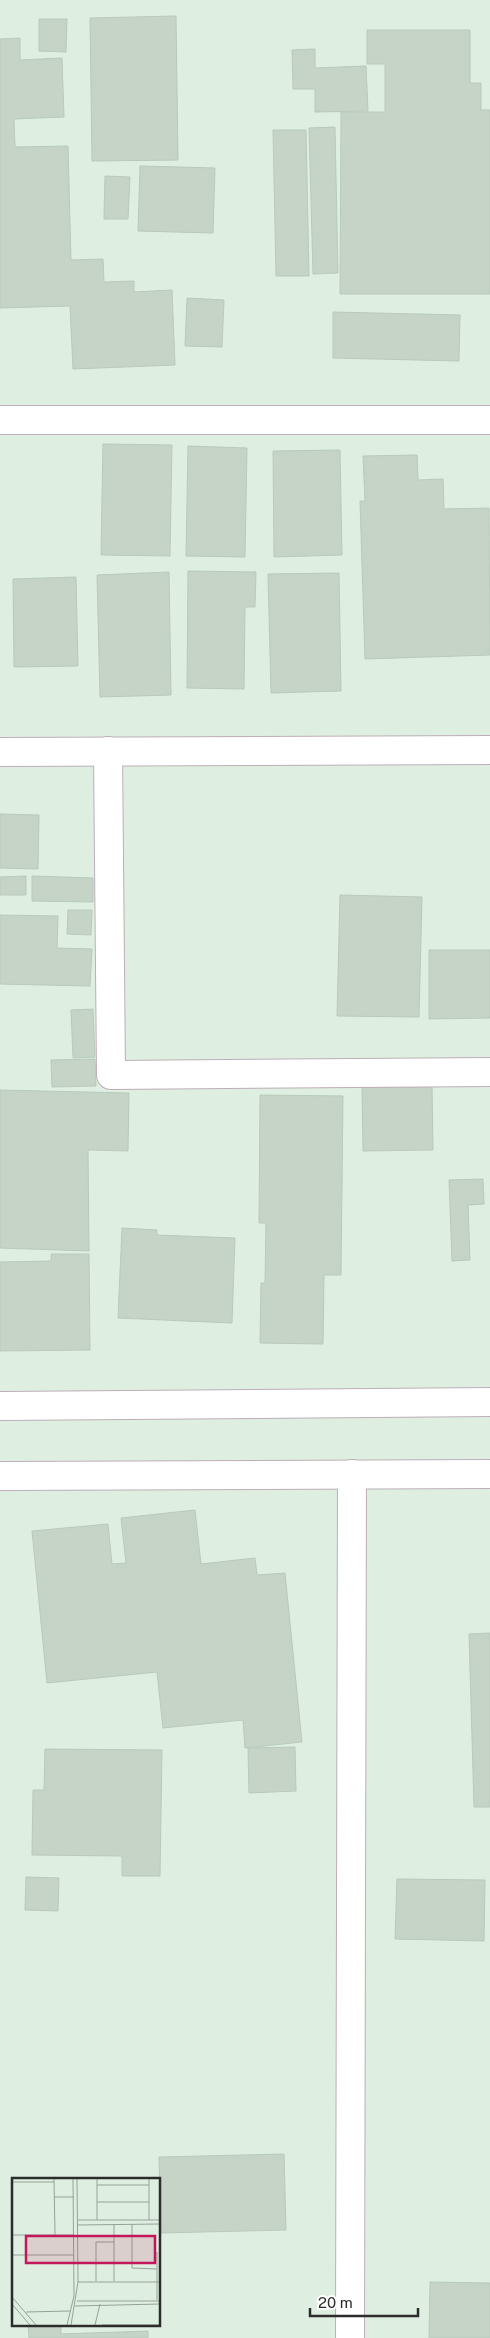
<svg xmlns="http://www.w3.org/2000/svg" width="490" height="2338" font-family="'Public Sans',sans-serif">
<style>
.building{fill:#c6d4c8;stroke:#b7cabc}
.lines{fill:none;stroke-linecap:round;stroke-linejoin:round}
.minor-casing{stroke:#bdaeb7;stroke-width:30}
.tertiary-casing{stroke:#bdaeb7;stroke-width:30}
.minor{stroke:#fff;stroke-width:28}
.tertiary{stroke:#fff;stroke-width:28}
.inset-road{fill:none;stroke:#97a199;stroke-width:1}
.view{fill:#c2185b;fill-opacity:0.15;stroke:#c2185b;stroke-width:2.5}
.inset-edge{fill:none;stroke:#2c2c2c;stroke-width:2.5}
</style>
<rect width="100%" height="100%" fill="#deefe1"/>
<g class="building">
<path d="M176 16 178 160 92 161 90 18Z"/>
<path d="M39 19H67L66 52 39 51Z"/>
<path d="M367 30H470V83H481V110H490V294H340L341 112H385V64H367Z"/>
<path d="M20 38V60L62 58 64 117 14 119 15 147 68 146 71 260 103 259 104 282 134 281V292L172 290 175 365 73 369 70 306 0 308V39Z"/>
<path d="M315 49V68L366 66 368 111 315 112V89H293L292 50Z"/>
<path d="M335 127 338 273 313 274 309 128Z"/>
<path d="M273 130H306L309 276H276Z"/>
<path d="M140 166 215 168 213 233 138 231Z"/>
<path d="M105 176 130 177 128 219H104Z"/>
<path d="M187 298 224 300 222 347 185 346Z"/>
<path d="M333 312 460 315 459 361 333 358Z"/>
<path d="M103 444 172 445 170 556 101 555Z"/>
<path d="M188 446 247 448 245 557 186 556Z"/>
<path d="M340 450 342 555 274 557 273 451Z"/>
<path d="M417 455 418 480 443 479 444 509 489 508 490 655 365 659 360 501H365L363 456Z"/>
<path d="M188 571 256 572 255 607H245L244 689 187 688Z"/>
<path d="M169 572 171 695 100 697 97 575Z"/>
<path d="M339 573 341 691 271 693 268 574Z"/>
<path d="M76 577 78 666 14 667 13 579Z"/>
<path d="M0 814 39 815 38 869 0 868Z"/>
<path d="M26 876V895H0V877Z"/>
<path d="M32 876 93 878V902L32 901Z"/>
<path d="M340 895 422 897 419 1017 337 1016Z"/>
<path d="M68 910H92L91 935 67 934Z"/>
<path d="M0 915 58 916 57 948 92 949 90 986 0 984Z"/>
<path d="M429 950H490V1018L429 1019Z"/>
<path d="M93 1009 95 1057 73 1058 71 1010Z"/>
<path d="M95 1059 96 1086 52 1087 51 1060Z"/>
<path d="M432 1086 433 1150 363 1151 362 1087Z"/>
<path d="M0 1090 129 1093 128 1151 88 1150 89 1251 0 1248Z"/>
<path d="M260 1095 343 1096 341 1275H324L323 1344 260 1343 261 1283H265L266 1223H259Z"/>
<path d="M483 1179 484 1204 468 1205 470 1260 452 1261 449 1180Z"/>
<path d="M122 1228 157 1230V1235L235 1238 232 1323 118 1318Z"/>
<path d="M51 1254H89L90 1350 0 1351V1262L51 1261Z"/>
<path d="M195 1510 201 1564 255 1558 257 1575 285 1573 302 1742 245 1748 243 1720 163 1728 157 1672 47 1683 32 1531 108 1524 112 1564 126 1563 121 1518Z"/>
<path d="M490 1633V1807H474L469 1634Z"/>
<path d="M295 1747 296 1791 249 1793 248 1748Z"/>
<path d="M45 1749 162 1750 160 1876H122V1856L32 1855 33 1790H44Z"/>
<path d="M26 1877 59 1878 58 1911 25 1910Z"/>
<path d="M397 1879 485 1880 484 1941 395 1939Z"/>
<path d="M284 2154 286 2230 161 2233 159 2157Z"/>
<path d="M430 2282 490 2283V2338H429Z"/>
<path d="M28 2324H61V2334L148 2331V2338H29Z"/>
</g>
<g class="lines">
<g class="minor-casing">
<g id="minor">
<path d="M0 420H490"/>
<path d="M108 751 111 1075 490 1072"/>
<path d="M0 752 490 750"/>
<path d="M350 2338 352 1474"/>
</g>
</g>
<g class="tertiary-casing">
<g id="tertiary">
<path d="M0 1406 490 1402"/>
<path d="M0 1476 490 1474"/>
</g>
</g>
<use href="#minor" class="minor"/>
<use href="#tertiary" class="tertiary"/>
</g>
<g transform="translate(12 2178)">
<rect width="148" height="148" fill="#deefe1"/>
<path class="inset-road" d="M42 0 43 57M137 0V42M0 4H42M85 7H137M42 19H62M85 24H137M66 42H148M85 42V0M120 46V90L145 91V122M65 47 148 46M102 47V103M0 57H62M0 77H62M145 91V74M84 103V64H102M66 104H148M0 119 24 147M65 123H148M0 126 18 147M63 128 148 126M14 134 58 133M55 147 62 118 61 0M59 147 66 104 65 0M83 147 88 126M90 147H147"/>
<path class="view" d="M14 58H143V85H14Z"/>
<rect width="148" height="148" class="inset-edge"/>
</g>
<path d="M310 2308v8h108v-8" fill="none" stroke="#2c2c2c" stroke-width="2.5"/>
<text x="318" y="2308" font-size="15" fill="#2c2c2c" stroke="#ffffff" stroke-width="4" paint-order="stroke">20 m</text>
</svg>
